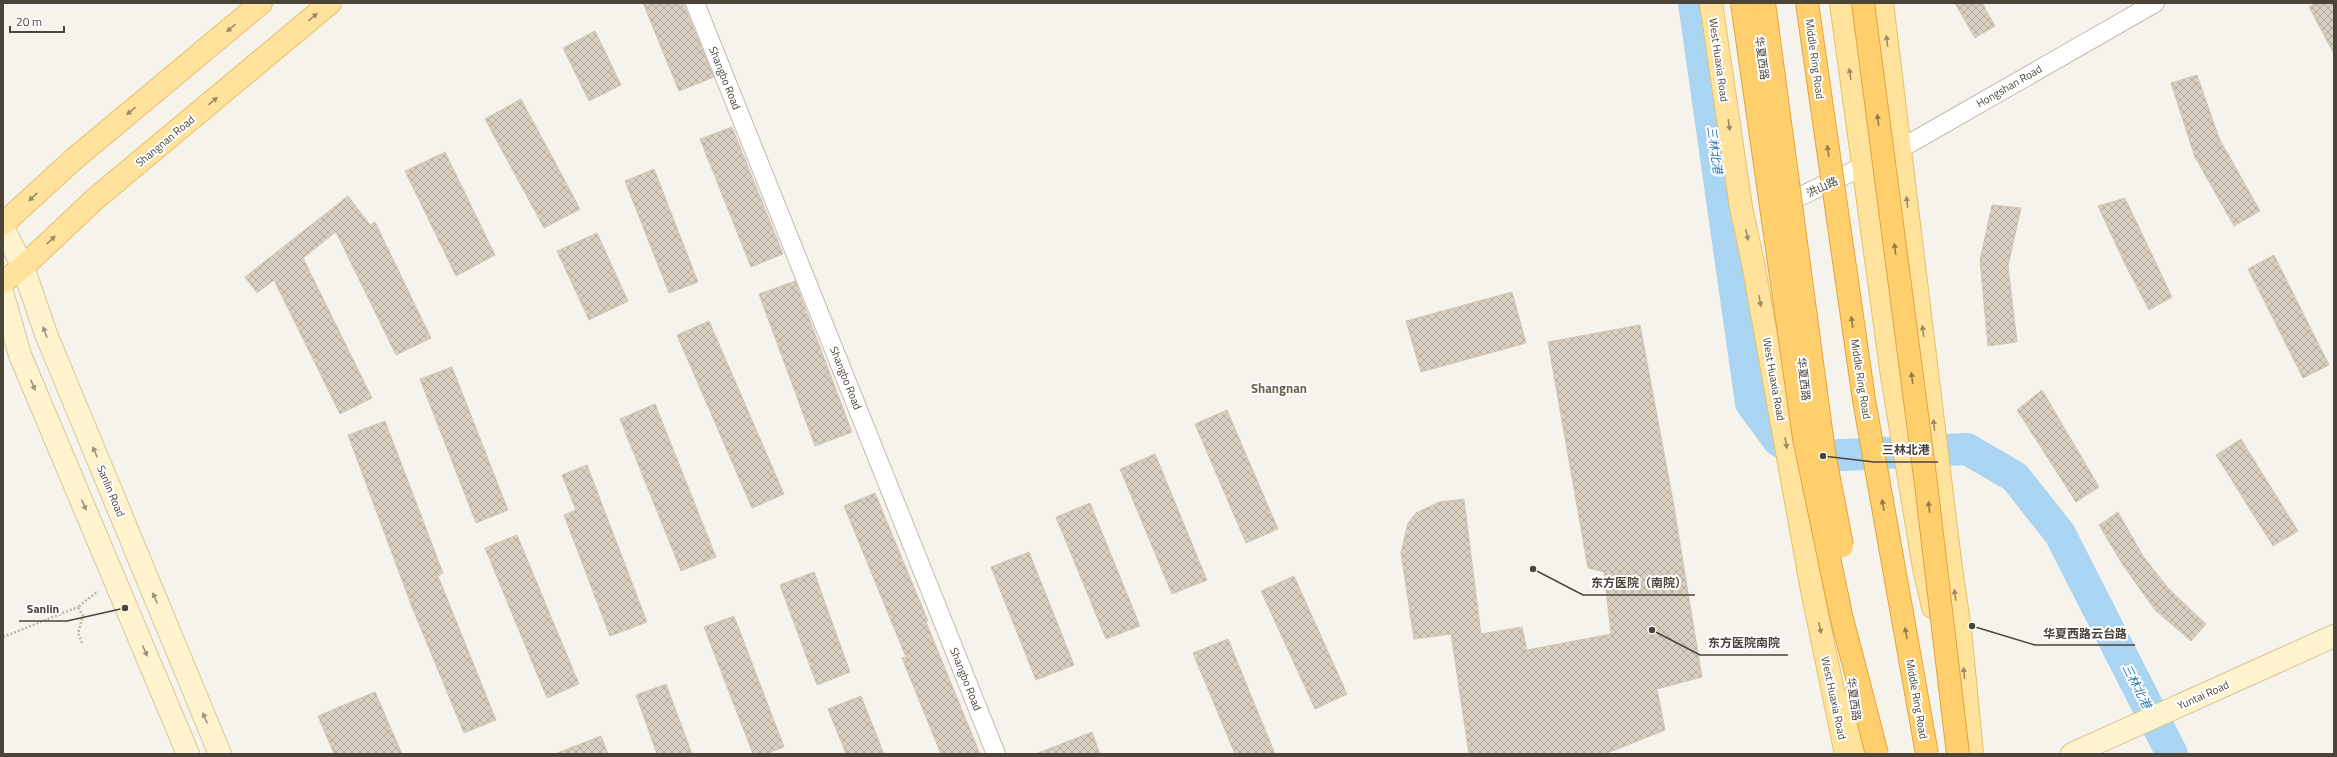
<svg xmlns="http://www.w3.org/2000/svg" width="2337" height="757" font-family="'Titillium Web','Noto Sans SC',sans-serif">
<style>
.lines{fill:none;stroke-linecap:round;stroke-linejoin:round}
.river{stroke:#a9d4f2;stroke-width:32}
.building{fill:url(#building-cross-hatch);stroke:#d3c7b4}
.street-casing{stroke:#c2bbae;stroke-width:20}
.secondary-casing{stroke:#d6c79b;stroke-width:24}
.primary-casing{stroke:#e6c16a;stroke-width:24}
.path{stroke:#c4b79f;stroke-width:2.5;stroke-dasharray:2 2;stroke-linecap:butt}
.street{stroke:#fff;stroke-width:18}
.secondary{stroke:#fff3cd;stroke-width:22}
.primary{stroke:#ffe39c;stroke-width:22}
.highway-bridge-casing{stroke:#e0a43c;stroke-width:24;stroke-linecap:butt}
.highway-bridge{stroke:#ffcf6e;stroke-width:22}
.oneway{fill:#9c8c66}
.oneway2{fill:#937c4e}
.oneway3{fill:#9c937c}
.labels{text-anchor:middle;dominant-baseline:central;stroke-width:4;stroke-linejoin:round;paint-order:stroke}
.street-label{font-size:11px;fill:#4b4439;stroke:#fff}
.water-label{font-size:12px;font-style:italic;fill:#2e7ab2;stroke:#fff}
.quarter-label{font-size:13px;font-weight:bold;fill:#6e6250;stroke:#fff}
.leader{fill:none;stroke:#4b4439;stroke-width:1.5}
.callout-dot{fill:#4b4439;stroke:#fff;stroke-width:1.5}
.callout-label{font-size:12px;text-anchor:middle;font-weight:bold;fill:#4b4439;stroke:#fff;stroke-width:4;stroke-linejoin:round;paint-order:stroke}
</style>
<defs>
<pattern id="building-cross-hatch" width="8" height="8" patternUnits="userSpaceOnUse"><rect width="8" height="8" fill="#d8cfc1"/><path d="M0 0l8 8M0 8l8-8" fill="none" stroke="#b1aa9e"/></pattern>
</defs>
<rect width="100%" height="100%" fill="#f6f3ec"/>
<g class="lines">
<path class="river" d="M1694 3 1751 403 1779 441 1823 456 1967 449 2015 477 2060 534 2172 754"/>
</g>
<g class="building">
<path d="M643 3H683L714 77 679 91Z"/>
<path d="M1955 3H1982L1995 26 1975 38Z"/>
<path d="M2316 3H2334V54L2309 7Z"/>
<path d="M595 31 621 85 589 101 563 48Z"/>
<path d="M2197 75 2219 138 2260 211 2234 226 2195 157 2171 83Z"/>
<path d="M521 99 580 209 544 228 485 119Z"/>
<path d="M732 127 783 254 751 267 700 139Z"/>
<path d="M445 152 495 255 456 276 405 171Z"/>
<path d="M654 169 698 282 669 293 625 181Z"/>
<path d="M348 196 370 225 375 222 431 338 396 355 336 232 303 258 372 398 340 414 274 280 257 293 245 277Z"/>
<path d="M2125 198 2172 297 2149 310 2125 264 2098 206Z"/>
<path d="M1992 205 2021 208 2008 266 2017 342 1988 346 1980 260Z"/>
<path d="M597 233 628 301 589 320 557 251Z"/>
<path d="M2274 255 2329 365 2303 378 2248 269Z"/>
<path d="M795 281 852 432 815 446 759 294Z"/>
<path d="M1512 292 1526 343 1421 372 1406 321Z"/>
<path d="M709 321 784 494 752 508 677 335Z"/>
<path d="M1640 325 1673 501 1702 677 1657 689 1665 730 1605 754H1469L1451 634 1414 639 1401 553 1408 523 1416 513 1439 502 1464 499 1481 634 1522 627 1527 650 1611 634 1604 572 1588 568 1548 342Z"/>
<path d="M452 367 508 510 476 523 420 379Z"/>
<path d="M2042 390 2099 487 2076 502 2017 410Z"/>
<path d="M655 404 716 557 681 571 620 419Z"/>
<path d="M1227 410 1278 529 1246 543 1195 424Z"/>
<path d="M385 421 443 573 438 576 496 720 464 733 412 607 348 435Z"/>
<path d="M2241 439 2298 531 2273 546 2216 455Z"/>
<path d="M1155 454 1207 580 1172 594 1120 469Z"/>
<path d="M587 465 647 622 610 636 564 515 576 510 562 475Z"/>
<path d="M875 493 928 621 926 622 980 754H941L902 658 906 657 844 506Z"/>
<path d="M1090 503 1140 626 1106 639 1056 517Z"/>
<path d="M2118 512 2143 556 2168 588 2206 624 2191 641 2155 610 2123 565 2099 525Z"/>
<path d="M517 535 579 684 547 698 485 548Z"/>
<path d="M1029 552 1074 665 1036 680 991 567Z"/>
<path d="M814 572 850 672 817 685 780 585Z"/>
<path d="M1294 576 1347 694 1315 709 1261 591Z"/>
<path d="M734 616 784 747 766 754H753L704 627Z"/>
<path d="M1228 639 1275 754H1235L1193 653Z"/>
<path d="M666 684 692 754H657L636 695Z"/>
<path d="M375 692 402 754H334L318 716Z"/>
<path d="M861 696 884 754H846L828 709Z"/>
<path d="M1092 732 1100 754H1038V753Z"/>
<path d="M601 736 608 754H557V753Z"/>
</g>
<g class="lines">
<g class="street-casing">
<g id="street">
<path d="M695 3 996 754"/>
<path d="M1782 205 1900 149 2155 3"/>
</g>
</g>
<g class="secondary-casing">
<g id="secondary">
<path d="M3 228 23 267 46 334 220 754"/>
<path d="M3 295 20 355 188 754"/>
<path d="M2072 754 2334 636"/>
</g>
</g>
<g class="primary-casing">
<g id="primary">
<path d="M1711 3 1741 207 1753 263 1812 590 1846 754"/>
<path d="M1841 3 1892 376 1924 568 1933 607"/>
<path d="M1882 3 1950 561 1960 630 1972 754"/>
<path d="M3 224 74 159 261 3"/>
<path d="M3 282 23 267 95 199 330 3"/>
<path d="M1855 695 1860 754"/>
</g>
</g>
<g class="path">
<path d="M3 637 78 607"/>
<path d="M82 643 78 633 83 616 78 607 98 591"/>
</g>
<use href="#street" class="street"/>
<use href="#secondary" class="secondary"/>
<use href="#primary" class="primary"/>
<g class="highway-bridge-casing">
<g id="highway-bridge">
<path d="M1742 3 1804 438 1841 615 1877 754"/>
<path d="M1764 3 1824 453 1842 546"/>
<path d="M1807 3 1864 400 1927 754"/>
<path d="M1863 3 1926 484 1958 754"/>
</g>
</g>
<use href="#highway-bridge" class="highway-bridge"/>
</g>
<defs><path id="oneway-solid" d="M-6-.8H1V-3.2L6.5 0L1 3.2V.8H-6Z"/></defs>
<g class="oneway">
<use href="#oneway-solid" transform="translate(313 17) rotate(-40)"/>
<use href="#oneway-solid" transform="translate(231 28) rotate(140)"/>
<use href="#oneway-solid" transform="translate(1887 41) rotate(-97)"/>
<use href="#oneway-solid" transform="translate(1850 74) rotate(-98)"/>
<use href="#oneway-solid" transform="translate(213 101) rotate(-40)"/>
<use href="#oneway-solid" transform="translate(131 111) rotate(140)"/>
<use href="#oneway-solid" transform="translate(1729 125) rotate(82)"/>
<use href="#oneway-solid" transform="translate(33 197) rotate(137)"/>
<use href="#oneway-solid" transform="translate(1907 202) rotate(-97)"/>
<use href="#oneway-solid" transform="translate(1747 235) rotate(78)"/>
<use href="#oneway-solid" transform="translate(51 240) rotate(-43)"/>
<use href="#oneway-solid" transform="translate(1760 301) rotate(80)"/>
<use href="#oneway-solid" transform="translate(1923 331) rotate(-97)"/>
<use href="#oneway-solid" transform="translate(1934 425) rotate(-96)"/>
<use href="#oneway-solid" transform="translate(1786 443) rotate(80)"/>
<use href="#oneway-solid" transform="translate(1955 595) rotate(-98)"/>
<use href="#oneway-solid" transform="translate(1820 628) rotate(78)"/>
<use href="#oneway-solid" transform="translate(1964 673) rotate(-96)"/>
</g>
<g class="oneway2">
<use href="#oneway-solid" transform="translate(1878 120) rotate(-97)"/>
<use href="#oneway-solid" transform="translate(1828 151) rotate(-98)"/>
<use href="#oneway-solid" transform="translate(1895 249) rotate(-97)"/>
<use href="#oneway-solid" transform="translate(1852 322) rotate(-98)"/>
<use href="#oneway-solid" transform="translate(1912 378) rotate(-97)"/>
<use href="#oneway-solid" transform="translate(1883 505) rotate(-100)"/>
<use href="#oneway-solid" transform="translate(1929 507) rotate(-97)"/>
<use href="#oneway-solid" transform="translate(1906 633) rotate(-100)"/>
</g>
<g class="oneway3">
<use href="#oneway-solid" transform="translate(45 332) rotate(-110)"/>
<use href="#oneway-solid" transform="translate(33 385) rotate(67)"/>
<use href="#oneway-solid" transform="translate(95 452) rotate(-113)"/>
<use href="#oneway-solid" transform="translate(84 505) rotate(67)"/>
<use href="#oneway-solid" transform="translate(155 598) rotate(-113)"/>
<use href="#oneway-solid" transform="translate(145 651) rotate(67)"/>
<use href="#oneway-solid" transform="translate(205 718) rotate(-113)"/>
</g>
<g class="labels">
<g class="street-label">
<text transform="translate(1762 58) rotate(82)">华夏西路</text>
<text transform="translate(1815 59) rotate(82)">Middle Ring Road</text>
<text transform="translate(1719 60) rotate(82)">West Huaxia Road</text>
<text transform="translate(725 78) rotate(68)">Shangbo Road</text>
<text transform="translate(2009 86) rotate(-30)">Hongshan Road</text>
<text transform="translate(165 141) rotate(-40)">Shangnan Road</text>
<text transform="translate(1822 187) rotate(-25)">洪山路</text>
<text transform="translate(846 378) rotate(68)">Shangbo Road</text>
<text transform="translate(1774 379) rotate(80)">West Huaxia Road</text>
<text transform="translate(1804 379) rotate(83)">华夏西路</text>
<text transform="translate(1861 379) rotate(81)">Middle Ring Road</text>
<text transform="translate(111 491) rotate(67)">Sanlin Road</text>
<text transform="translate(966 679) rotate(68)">Shangbo Road</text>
<text transform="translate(2203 695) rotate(-24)">Yuntai Road</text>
<text transform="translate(1834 698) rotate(78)">West Huaxia Road</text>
<text transform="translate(1854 699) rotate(82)">华夏西路</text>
<text transform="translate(1917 699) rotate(80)">Middle Ring Road</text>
</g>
<g class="water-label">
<text transform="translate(1715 150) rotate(82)">三林北港</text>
<text transform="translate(2137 686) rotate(63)">三林北港</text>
</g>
<g class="quarter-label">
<text x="1279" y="388">Shangnan</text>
</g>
</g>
<path class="leader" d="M1823 456L1874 462H1938M1533 569L1583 595H1695M125 608L67 621H19M1972 626L2035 645H2135M1652 630L1700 655H1788"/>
<g class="callout-dot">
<circle cx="1823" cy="456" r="4"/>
<circle cx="1533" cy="569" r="4"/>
<circle cx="125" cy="608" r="4"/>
<circle cx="1972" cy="626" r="4"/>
<circle cx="1652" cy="630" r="4"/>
</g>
<g class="callout-label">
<text x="1906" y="454">三林北港</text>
<text x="1639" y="587">东方医院（南院）</text>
<text x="43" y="613">Sanlin</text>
<text x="2085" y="638">华夏西路云台路</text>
<text x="1744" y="647">东方医院南院</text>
</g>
<rect width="2337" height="757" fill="none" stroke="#4b4439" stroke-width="8"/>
<path d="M10 26v6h54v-6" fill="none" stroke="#4b4439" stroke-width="2"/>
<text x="16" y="26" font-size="12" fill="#4b4439" stroke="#ffffff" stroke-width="3" paint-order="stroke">20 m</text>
</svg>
